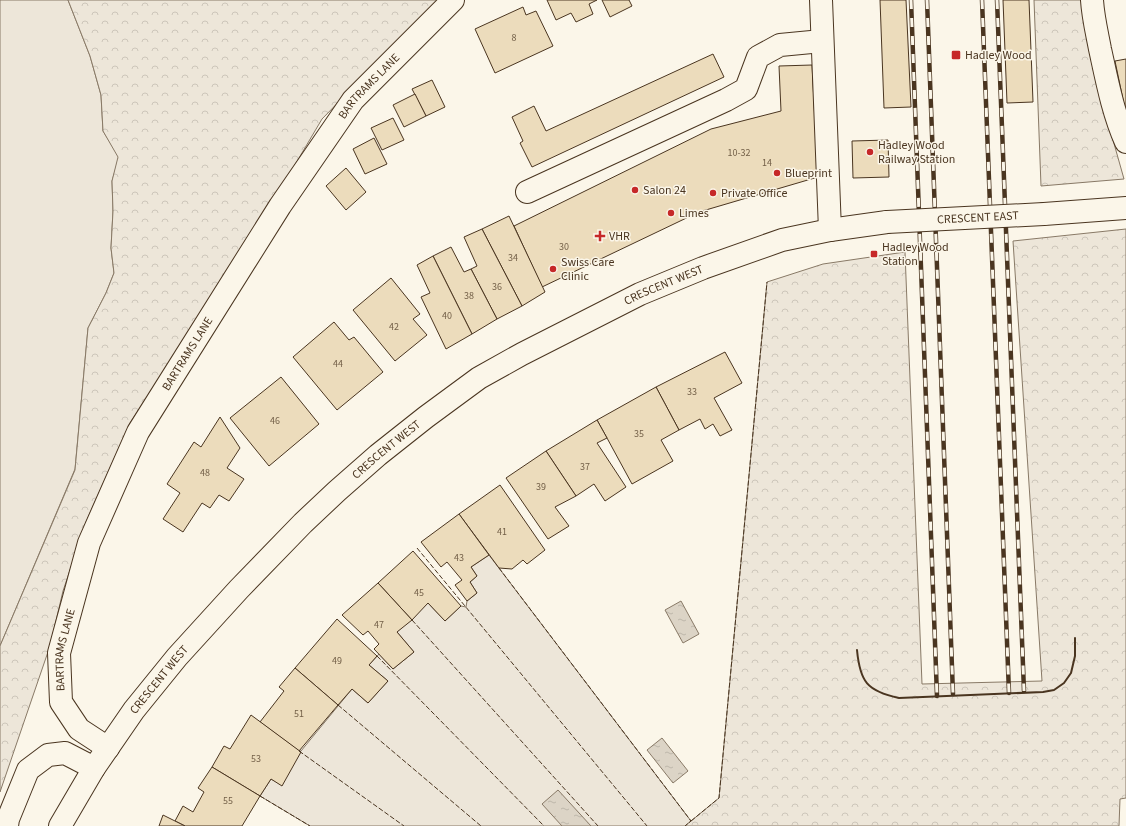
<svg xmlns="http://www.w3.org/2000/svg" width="1126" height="826" font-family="'Source Sans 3',sans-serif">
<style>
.green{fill:#ede6d9;stroke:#887966}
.forest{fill:url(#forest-crowns);stroke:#887966}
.water{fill:url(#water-ripples);stroke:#887966}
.building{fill:#ecdcbc;stroke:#4a3520}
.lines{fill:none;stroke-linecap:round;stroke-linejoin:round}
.minor-casing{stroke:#4a3520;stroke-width:24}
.minor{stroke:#fbf6e9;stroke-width:22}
.rail-casing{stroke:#4a3520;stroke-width:4.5}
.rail{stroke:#fbf6e9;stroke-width:3;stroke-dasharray:9;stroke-linecap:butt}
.minor-bridge-casing{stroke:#4a3520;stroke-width:24;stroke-linecap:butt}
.minor-bridge{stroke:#fbf6e9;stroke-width:22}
.fence{stroke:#4a3520;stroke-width:1;stroke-dasharray:5 2;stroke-linecap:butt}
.wall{stroke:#4a3520;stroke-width:2}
.poi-dot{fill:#c62828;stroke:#fbf6e9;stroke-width:1.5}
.labels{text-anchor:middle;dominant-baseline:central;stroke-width:3;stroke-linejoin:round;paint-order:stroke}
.number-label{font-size:10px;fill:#725f47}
.poi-label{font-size:12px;fill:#4a3520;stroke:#fbf6e9;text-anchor:start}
.street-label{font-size:12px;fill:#4a3520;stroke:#fbf6e9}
</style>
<defs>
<pattern id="forest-crowns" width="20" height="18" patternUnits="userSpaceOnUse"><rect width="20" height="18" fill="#ede6d9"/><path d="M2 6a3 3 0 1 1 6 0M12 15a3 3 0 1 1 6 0" fill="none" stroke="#cdc6ba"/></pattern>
<pattern id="water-ripples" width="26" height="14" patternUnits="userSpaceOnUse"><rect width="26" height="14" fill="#dcd4c6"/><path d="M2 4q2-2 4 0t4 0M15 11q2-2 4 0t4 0" fill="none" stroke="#beb7aa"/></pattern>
</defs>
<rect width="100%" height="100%" fill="#fbf6e9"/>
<g class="green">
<path d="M0 0H68L90 56 101 95 103 131 119 157 112 181 113 211 111 248 114 273 106 293 88 328 75 469 0 646Z"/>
<path d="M489 555 691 821 685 826H310L260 796 271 779 282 785 299 751H301L352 689 368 703 388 681 369 665 379 654 393 669 414 652 397 632 428 603 445 621 461 606 466 607 467 601 477 593 470 582 477 576 471 567Z"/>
</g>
<g class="forest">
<path d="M68 0H438L322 119 260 224 130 423 86 522 63 591 50 646 0 792V646L75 470 88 328 106 293 114 273 111 248 113 211 112 181 118 157 103 131 101 95 90 56Z"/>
<path d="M1034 0H1083L1093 69 1124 179 1041 186Z"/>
<path d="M1126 229V798L1120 799 1119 826H685L719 798 767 282 823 264 905 252 922 684 1042 681 1013 241Z"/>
</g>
<g class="water">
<path d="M681 601 699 634 683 643 665 610Z"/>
<path d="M662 738 688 771 673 783 647 750Z"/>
<path d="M558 790 591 826H562L542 804Z"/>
</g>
<g class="building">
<path d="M547 0H597L589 4 593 14 576 22 571 13 556 20Z"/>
<path d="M602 0H629L632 6 610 17Z"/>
<path d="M880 0H906L911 107 884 108Z"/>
<path d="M1003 0H1029L1033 102 1007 103Z"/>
<path d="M523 7 526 15 536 11 553 46 495 73 475 29Z"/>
<path d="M713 54 724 77 532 167 520 143 523 141 512 117 534 106 546 131Z"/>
<path d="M1126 59V114L1115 61Z"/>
<path d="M812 65 818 177 699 212 542 287 514 226 711 129 781 111 779 66Z"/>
<path d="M432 80 445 107 426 116 412 89Z"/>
<path d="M415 94 426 116 404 127 393 105Z"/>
<path d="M393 118 404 140 382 150 371 128Z"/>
<path d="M374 138 387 164 365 174 353 149Z"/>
<path d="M888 140 889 177 853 178 852 141Z"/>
<path d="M346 168 366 192 346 210 326 186Z"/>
<path d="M509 216 545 292 522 306 482 229Z"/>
<path d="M482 229 522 306 497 319 471 269 477 266 464 237Z"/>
<path d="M451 247 464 272 471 269 497 319 472 334 433 256Z"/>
<path d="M433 256 472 334 446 349 421 297 430 293 417 265Z"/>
<path d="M391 278 420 314 413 319 427 335 395 361 353 310Z"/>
<path d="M334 322 349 340 354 337 383 372 337 410 293 357Z"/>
<path d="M725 352 742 383 714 398 732 430 720 436 713 424 705 429 700 419 679 430 656 387Z"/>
<path d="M281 377 319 424 269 466 230 418Z"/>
<path d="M656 387 679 430 661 440 673 461 632 484 607 438 597 420Z"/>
<path d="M220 417 240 448 227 468 244 479 229 501 219 495 210 508 202 503 183 532 163 519 180 493 167 484 194 442 201 447Z"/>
<path d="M597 420 607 438 597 443 626 487 605 501 594 484 576 496 546 451Z"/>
<path d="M546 451 576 496 555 507 569 526 548 539 506 478Z"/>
<path d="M500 485 545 550 527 564 523 560 512 569 499 568 459 514Z"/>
<path d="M459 514 489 555 471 567 477 576 470 582 477 593 467 601 455 585 462 580 447 562 441 567 421 542Z"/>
<path d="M413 551 461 606 445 621 428 603 412 620 378 583Z"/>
<path d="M378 583 412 620 397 632 414 652 393 669 374 649 379 644 368 631 363 635 342 615Z"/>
<path d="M337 619 377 656 369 665 388 681 368 703 352 689 338 705 295 668Z"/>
<path d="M295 668 338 705 299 751 260 722 284 691 279 687Z"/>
<path d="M251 715 301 752 282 786 271 779 260 796 212 767 224 746 230 749Z"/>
<path d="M212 767 260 796 242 826H185L175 821 183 806 193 812 204 792 198 788Z"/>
<path d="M163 815 185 826H159Z"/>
</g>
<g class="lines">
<g class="minor-casing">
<g id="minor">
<path d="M821 0 830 230"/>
<path d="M1092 0C1093 17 1097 33 1100 49 1107 81 1113 113 1126 142"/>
<path d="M527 192 726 100 746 89 758 57 780 45 822 41"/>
<path d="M1044 214 1126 208"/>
<path id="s1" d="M108 748 79 729 61 702 59 653 89 543 138 432 280 206 353 100 453 0"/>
<path d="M7 826 8 819 28 770 48 755 65 753 94 768"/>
<path id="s2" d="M60 826 94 768 134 710 177 657 239 589 303 523 337 491 378 455 426 417 479 378 522 354 640 294 703 268 782 240 830 230 887 222"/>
</g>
</g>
<use href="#minor" class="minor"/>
<g class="rail-casing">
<g id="rail">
<path d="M911 0 937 696"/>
<path d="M927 0 953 694"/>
<path d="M982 0 1009 693"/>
<path d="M997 0 1024 691"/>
</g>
</g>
<use href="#rail" class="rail"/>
<g class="minor-bridge-casing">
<g id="minor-bridge">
<path id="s3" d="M887 222 1044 214"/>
</g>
</g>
<use href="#minor-bridge" class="minor-bridge"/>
<g class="fence">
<path d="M417 548 647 826"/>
<path d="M499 568 691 821 685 826"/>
<path d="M412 620 598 826"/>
<path d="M377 656 544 826"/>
<path d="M338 705 481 826"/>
<path d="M299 751 404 826"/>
<path d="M260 796 310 826"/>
<path d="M691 821 719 798 767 282"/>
</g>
<path class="wall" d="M857 650C860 682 867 691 899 698L1043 692 1054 690 1064 683 1071 673 1075 656V638"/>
</g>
<g class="poi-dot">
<rect x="951" y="50" width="10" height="10" rx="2"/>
<circle cx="870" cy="152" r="4"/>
<circle cx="777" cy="173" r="4"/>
<circle cx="635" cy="190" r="4"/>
<circle cx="713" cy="193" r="4"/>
<circle cx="671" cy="213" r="4"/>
<path d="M598 230h4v4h4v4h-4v4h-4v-4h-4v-4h4z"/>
<rect x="870" y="250" width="8" height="8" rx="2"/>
<circle cx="553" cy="269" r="4"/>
</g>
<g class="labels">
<g class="number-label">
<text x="514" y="38">8</text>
<text x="739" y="153">10-32</text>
<text x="767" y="163">14</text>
<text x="564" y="247">30</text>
<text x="513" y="258">34</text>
<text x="497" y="287">36</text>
<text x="469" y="296">38</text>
<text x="447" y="316">40</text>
<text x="394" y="327">42</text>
<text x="338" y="364">44</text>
<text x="692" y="392">33</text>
<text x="275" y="421">46</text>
<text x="639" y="434">35</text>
<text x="585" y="467">37</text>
<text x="205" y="473">48</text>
<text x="541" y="487">39</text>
<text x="502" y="532">41</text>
<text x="459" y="558">43</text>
<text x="419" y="593">45</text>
<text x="379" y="625">47</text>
<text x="337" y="661">49</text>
<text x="299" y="714">51</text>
<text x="256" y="759">53</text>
<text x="228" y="801">55</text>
</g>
<g class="poi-label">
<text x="965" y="55">Hadley Wood</text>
<text x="878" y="145">Hadley Wood<tspan x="878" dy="14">Railway Station</tspan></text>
<text x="785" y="173">Blueprint</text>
<text x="643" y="190">Salon 24</text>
<text x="721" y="193">Private Office</text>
<text x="679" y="213">Limes</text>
<text x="609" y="236">VHR</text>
<text x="882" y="247">Hadley Wood<tspan x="882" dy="14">Station</tspan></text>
<text x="561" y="262">Swiss Care<tspan x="561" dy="14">Clinic</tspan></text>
</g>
<g class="street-label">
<text stroke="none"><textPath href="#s1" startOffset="768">BARTRAMS LANE</textPath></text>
<text stroke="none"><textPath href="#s3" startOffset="91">CRESCENT EAST</textPath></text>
<text stroke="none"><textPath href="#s2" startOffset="825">CRESCENT WEST</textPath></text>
<text stroke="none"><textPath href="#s1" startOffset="444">BARTRAMS LANE</textPath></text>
<text stroke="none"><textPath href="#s2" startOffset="501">CRESCENT WEST</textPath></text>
<text stroke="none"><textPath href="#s1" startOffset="120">BARTRAMS LANE</textPath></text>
<text stroke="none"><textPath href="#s2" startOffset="177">CRESCENT WEST</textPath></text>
</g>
</g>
</svg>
